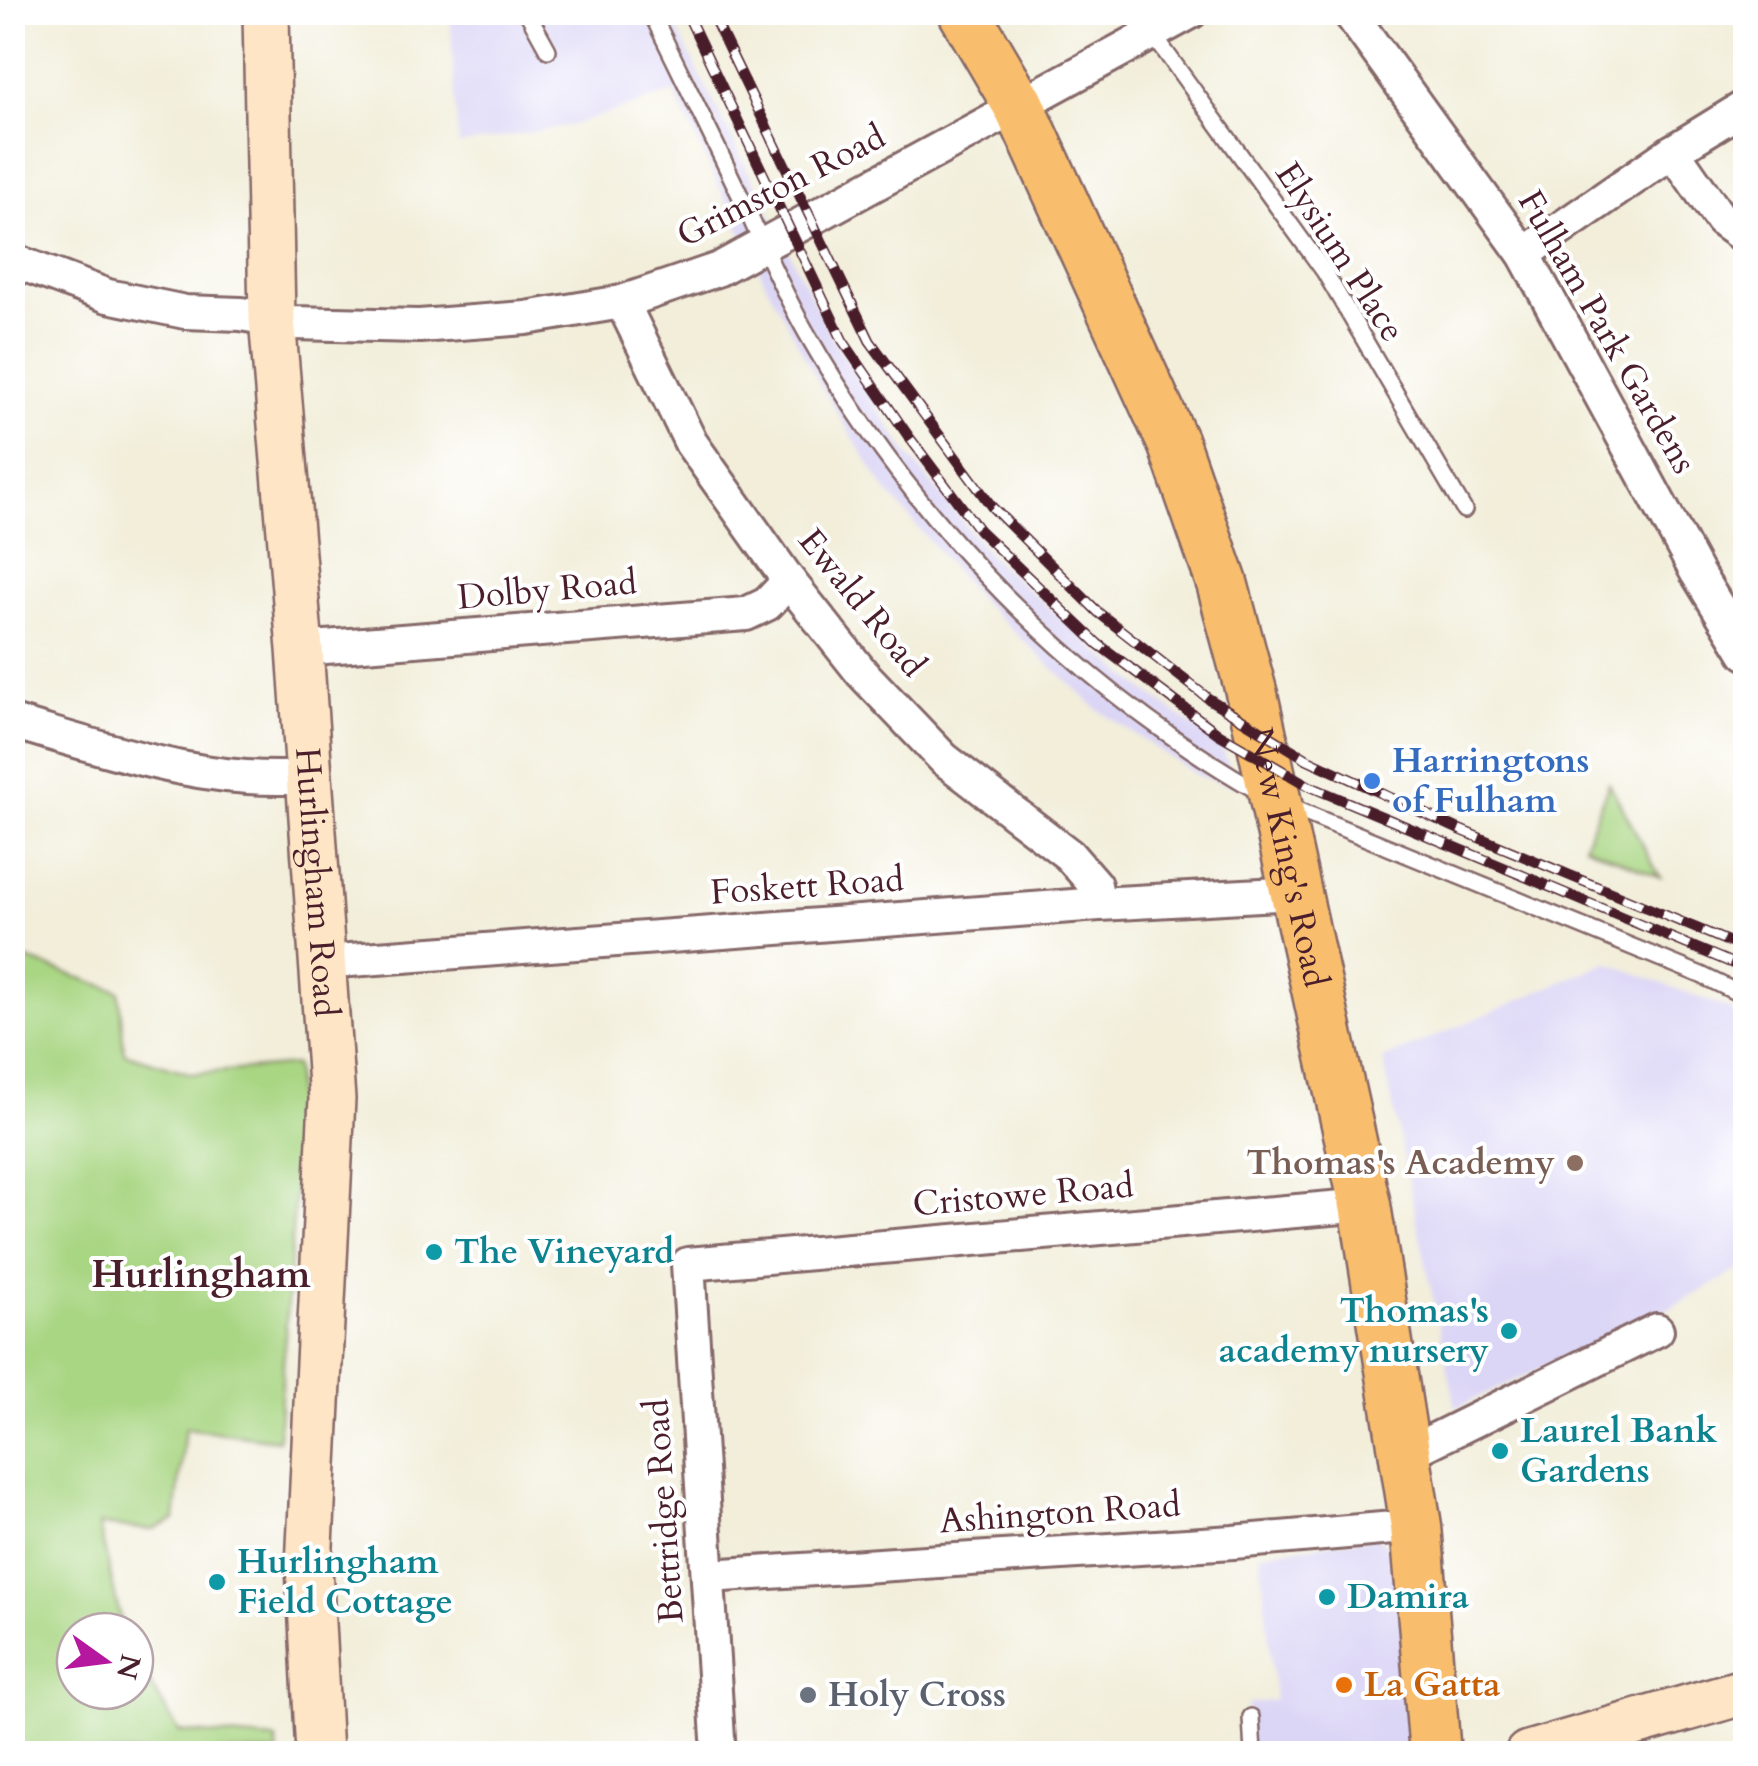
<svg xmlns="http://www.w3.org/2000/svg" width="1758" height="1766" font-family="Cardo,serif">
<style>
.built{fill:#dcd6f6}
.green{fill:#a9d683;stroke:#7a7a57;stroke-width:2.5}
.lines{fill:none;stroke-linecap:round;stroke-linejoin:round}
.lane-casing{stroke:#856768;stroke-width:20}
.street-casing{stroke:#856768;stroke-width:38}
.secondary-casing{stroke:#856768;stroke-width:50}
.primary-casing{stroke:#856768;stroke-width:55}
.lane{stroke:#fff;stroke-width:15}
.street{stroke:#fff;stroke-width:32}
.secondary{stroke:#fde5c5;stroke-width:45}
.primary{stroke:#f9be6d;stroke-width:50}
.rail-casing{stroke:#4a1f2b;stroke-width:11}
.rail{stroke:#fff;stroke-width:8;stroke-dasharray:22;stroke-linecap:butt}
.shop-dot{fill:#3f7fe0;stroke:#fff;stroke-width:4}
.education-dot{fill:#8d6e63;stroke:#fff;stroke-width:4}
.culture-dot{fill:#0f9aa8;stroke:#fff;stroke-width:4}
.food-dot{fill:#e8710a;stroke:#fff;stroke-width:4}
.worship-dot{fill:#6b7280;stroke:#fff;stroke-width:4}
.labels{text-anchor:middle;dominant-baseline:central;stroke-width:8;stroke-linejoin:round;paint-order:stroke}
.street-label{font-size:35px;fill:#4a1f2b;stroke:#fff}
.shop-label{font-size:35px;font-weight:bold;fill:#366cbe;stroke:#fff;text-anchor:start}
.education-label{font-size:35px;font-weight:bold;fill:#785e54;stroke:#fff;text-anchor:end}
.culture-label{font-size:35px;font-weight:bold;fill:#0d838f;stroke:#fff;text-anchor:start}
.food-label{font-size:35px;font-weight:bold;fill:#c56008;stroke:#fff;text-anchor:start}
.worship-label{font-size:35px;font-weight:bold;fill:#5b616d;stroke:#fff;text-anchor:start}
.neighbourhood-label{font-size:38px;font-weight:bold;fill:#4a1f2b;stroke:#fff}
</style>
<rect width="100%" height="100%" fill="#fff"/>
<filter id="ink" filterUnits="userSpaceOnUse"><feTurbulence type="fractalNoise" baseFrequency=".01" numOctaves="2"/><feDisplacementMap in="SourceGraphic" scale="20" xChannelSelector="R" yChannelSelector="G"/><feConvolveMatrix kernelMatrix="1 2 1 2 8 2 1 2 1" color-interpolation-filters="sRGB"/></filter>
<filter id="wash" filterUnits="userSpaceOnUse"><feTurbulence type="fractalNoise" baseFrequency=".0048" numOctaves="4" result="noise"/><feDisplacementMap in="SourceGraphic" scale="40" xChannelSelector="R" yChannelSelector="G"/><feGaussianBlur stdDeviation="2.25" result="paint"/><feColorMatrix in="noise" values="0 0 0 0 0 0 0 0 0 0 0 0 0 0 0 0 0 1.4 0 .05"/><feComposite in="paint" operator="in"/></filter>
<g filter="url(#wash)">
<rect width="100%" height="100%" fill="#f2eeda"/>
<g class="built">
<path d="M450 13H669L832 338 907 453 992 558 1128 677 1223 749 1236 787 1198 776 1098 710 981 601 884 488 819 383 765 282 674 92 573 125 458 145Z"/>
<path d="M1607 962 1732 1010 1745 1036V1267L1672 1307 1456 1408 1383 1059Z"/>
<path d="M1377 1537 1403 1561 1411 1753H1249L1247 1704 1275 1700 1260 1553Z"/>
</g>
<g class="green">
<path d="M1609 783 1660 877 1584 845Z"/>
<path d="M13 955 119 991 124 1053 192 1074 295 1065 298 1146 278 1440 185 1428 175 1520 152 1530 99 1525 123 1631H75V1691H135V1658L179 1732 276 1740 278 1753H13Z"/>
</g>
</g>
<g filter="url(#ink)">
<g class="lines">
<g class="lane-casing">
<g id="lane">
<path d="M527 12 548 50"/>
<path d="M651 12C683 78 716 144 747 210 765 251 784 293 806 332 914 522 1072 686 1263 794"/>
<path d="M1154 36 1324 271 1464 510"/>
<path d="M1288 806 1701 975 1746 997"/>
<path d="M1251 1717 1253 1754"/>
</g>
</g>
<g class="street-casing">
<g id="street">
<path d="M1349 12 1524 254 1697 573 1746 653"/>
<path d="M1673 151 1721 220 1746 238"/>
<path d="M1524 254 1673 151 1746 106"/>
<path d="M12 260 108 296 185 312 241 314 292 323 419 326 526 318 622 302 719 269 1191 12"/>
<path d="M622 302 691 443 789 581 862 673 944 759 1069 855 1095 885 1099 904"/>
<path d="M300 649 746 614 767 604 789 581"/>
<path d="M12 722C109 750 206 785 308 777"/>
<path d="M324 962 1099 904 1296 893"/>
<path d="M1406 1454 1657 1330"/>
<path d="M708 1576 1233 1542 1416 1526"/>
<path d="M719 1754 688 1264 1365 1205"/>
</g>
</g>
<g class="secondary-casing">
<g id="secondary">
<path id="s1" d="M266 12 272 319 300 649 332 1099 309 1566 319 1754"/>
<path d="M1528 1754 1746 1691"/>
</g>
</g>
<g class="primary-casing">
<g id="primary">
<path id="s2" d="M964 12 1018 104 1173 443 1222 583 1252 695 1365 1205 1416 1526 1435 1754"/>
</g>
</g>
<use href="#lane" class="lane"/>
<use href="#street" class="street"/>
<use href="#secondary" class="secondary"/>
<use href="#primary" class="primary"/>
<g class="rail-casing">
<g id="rail">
<path d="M686 12 843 341 909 437 979 530 1098 644 1219 734 1309 786 1746 969"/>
<path d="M711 12 870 341 992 507 1099 613 1209 699 1307 759 1456 828 1746 949"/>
</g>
</g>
<use href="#rail" class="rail"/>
</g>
</g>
<circle class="shop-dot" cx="1372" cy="781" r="10"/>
<circle class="education-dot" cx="1575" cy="1163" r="10"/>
<g class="culture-dot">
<circle cx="434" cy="1252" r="10"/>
<circle cx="1509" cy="1331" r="10"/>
<circle cx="1500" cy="1451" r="10"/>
<circle cx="217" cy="1582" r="10"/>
<circle cx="1327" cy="1597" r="10"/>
</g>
<circle class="food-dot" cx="1344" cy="1685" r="10"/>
<circle class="worship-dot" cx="808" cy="1695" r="10"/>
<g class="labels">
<g class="street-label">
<text transform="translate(781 186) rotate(-27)">Grimston Road</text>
<text transform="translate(1340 252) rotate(57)">Elysium Place</text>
<text transform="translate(1607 332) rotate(60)">Fulham Park Gardens</text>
<text transform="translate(547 590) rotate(-5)">Dolby Road</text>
<text transform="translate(862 603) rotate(51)">Ewald Road</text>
<text stroke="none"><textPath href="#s2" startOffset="910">New King's Road</textPath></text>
<text stroke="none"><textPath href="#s1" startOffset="872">Hurlingham Road</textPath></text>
<text transform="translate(807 886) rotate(-4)">Foskett Road</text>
<text transform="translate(1023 1195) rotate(-5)">Cristowe Road</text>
<text transform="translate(664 1511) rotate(-94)">Bettridge Road</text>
<text transform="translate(1060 1513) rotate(-4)">Ashington Road</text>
</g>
<g class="shop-label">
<text x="1392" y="761">Harringtons<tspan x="1392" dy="40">of Fulham</tspan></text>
</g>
<g class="education-label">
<text x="1555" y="1163">Thomas's Academy</text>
</g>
<g class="culture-label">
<text x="454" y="1252">The Vineyard</text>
<text x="1489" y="1311" text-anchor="end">Thomas's<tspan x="1489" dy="40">academy nursery</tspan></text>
<text x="1520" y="1431">Laurel Bank<tspan x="1520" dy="40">Gardens</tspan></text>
<text x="237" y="1562">Hurlingham<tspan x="237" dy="40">Field Cottage</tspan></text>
<text x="1347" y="1597">Damira</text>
</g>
<g class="food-label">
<text x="1364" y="1685">La Gatta</text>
</g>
<g class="worship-label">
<text x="828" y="1695">Holy Cross</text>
</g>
<g class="neighbourhood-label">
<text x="201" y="1275">Hurlingham</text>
</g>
</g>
<rect width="1758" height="1766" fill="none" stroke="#fff" stroke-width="50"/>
<g transform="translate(105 1661) rotate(104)"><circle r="48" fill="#ffffff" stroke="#b7a5aa" stroke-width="2.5"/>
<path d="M0-8L18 38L0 25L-18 38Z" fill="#b5179e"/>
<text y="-15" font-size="28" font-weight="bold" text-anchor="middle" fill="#4a1f2b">N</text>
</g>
</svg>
